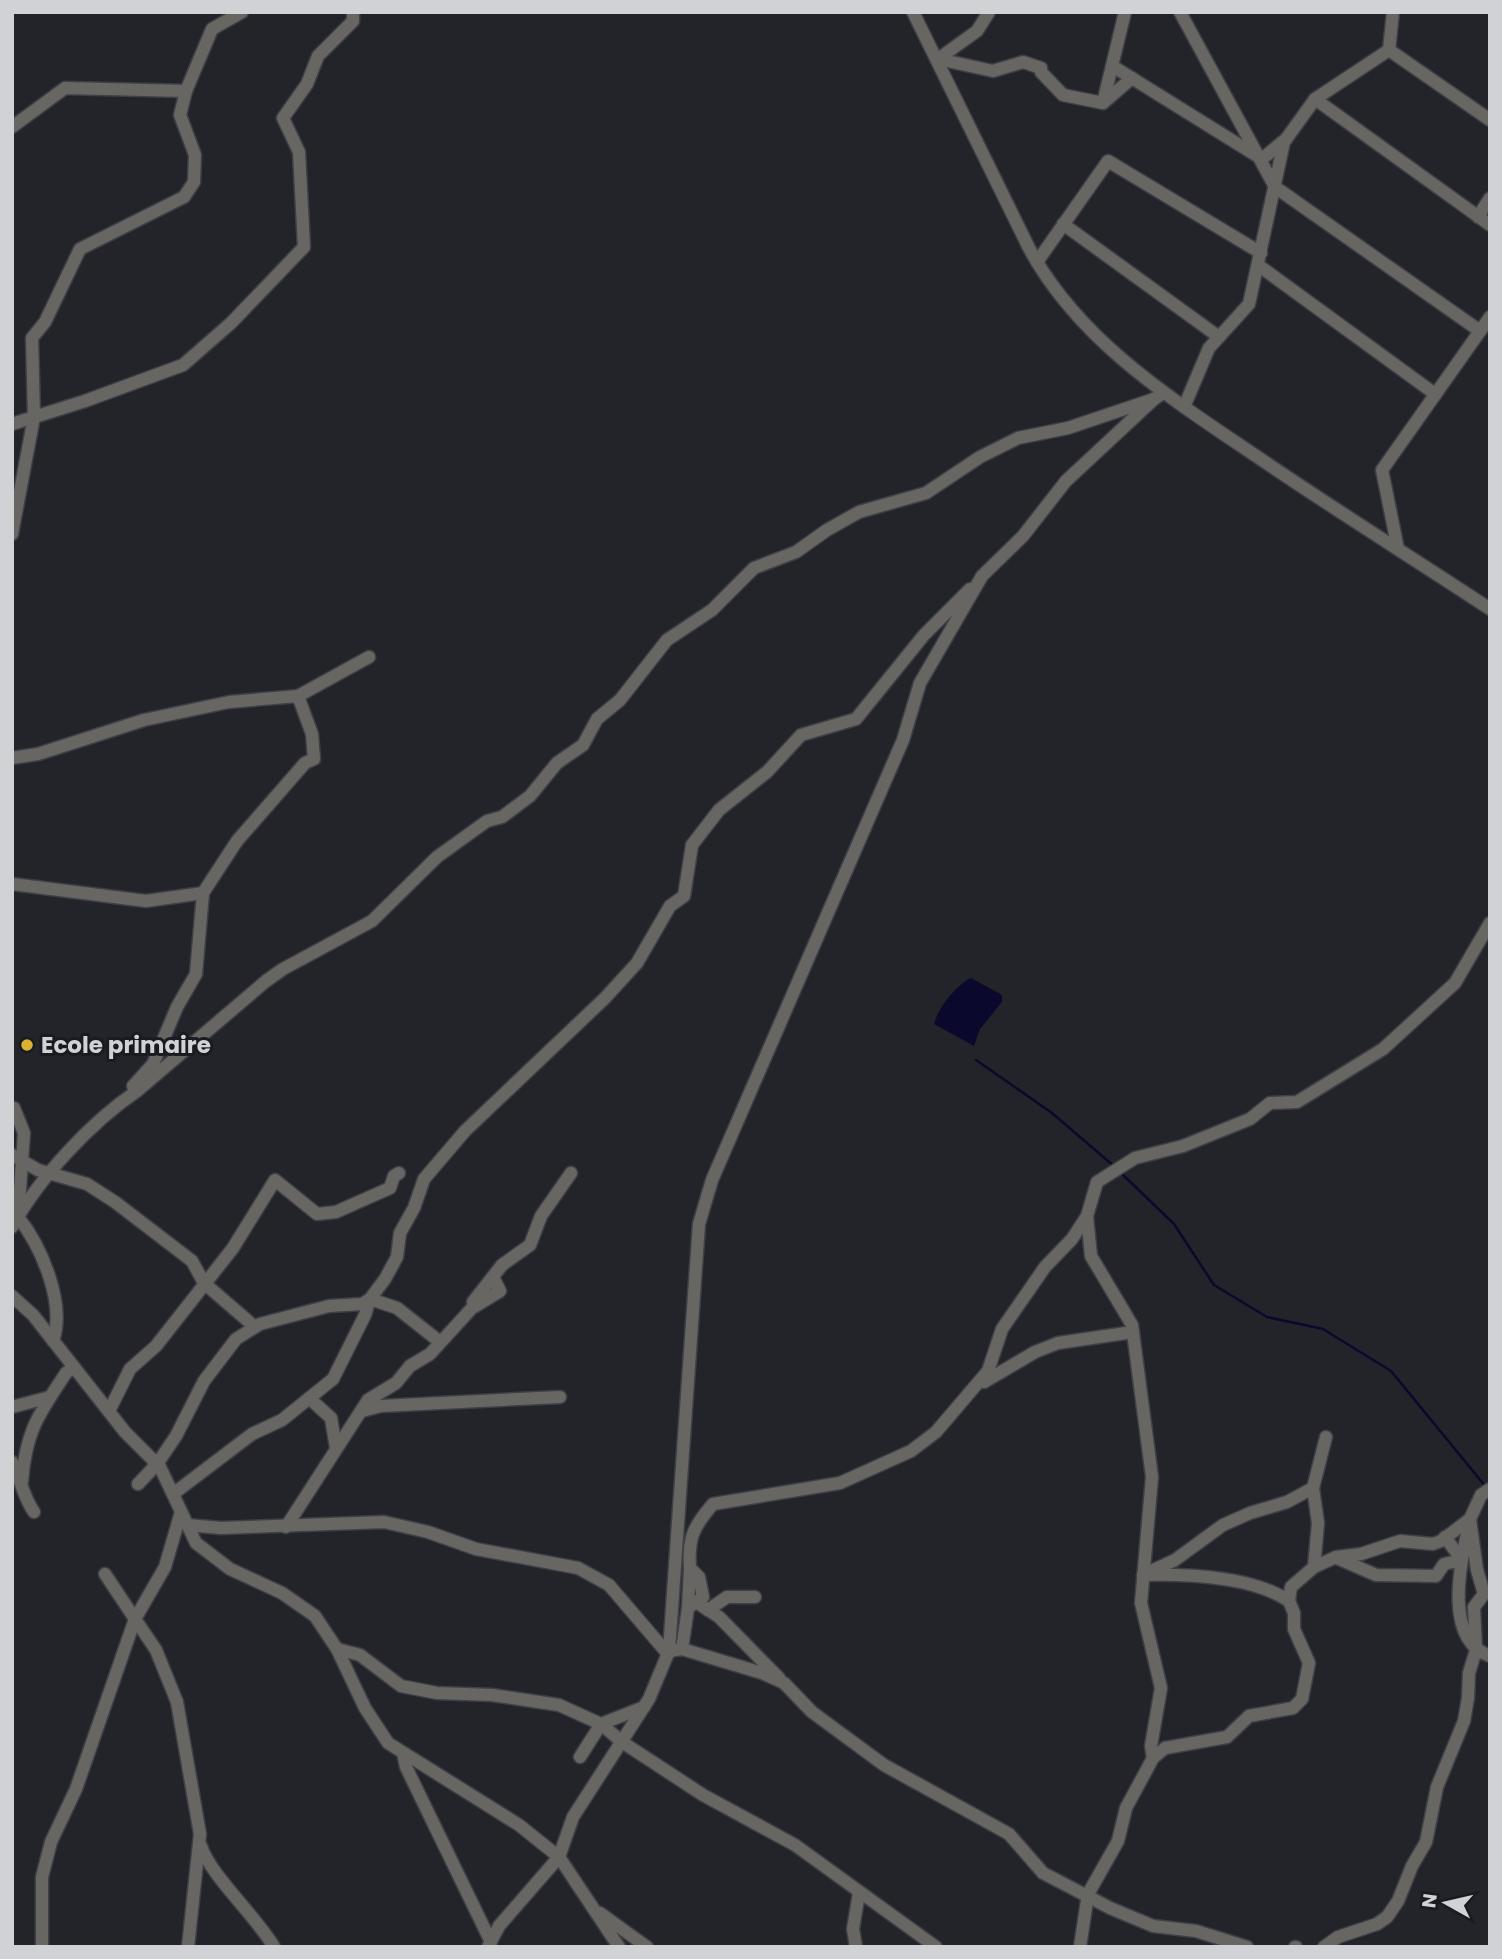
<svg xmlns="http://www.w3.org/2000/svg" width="1502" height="1959" font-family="Poppins,sans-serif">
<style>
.water{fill:#0b082e}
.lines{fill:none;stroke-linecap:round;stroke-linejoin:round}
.stream{stroke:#0b082e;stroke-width:2.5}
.minor-casing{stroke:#3f4046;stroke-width:15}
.minor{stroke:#676663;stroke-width:12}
.poi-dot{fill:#dbb233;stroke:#1a1a21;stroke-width:2.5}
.labels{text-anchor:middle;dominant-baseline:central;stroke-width:6;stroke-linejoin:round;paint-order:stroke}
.poi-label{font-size:23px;font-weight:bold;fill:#d1d2d6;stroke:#1a1a21;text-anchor:start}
</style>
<rect width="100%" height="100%" fill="#23242a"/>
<path class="water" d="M971 978 1002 995V1002L980 1029 974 1046 934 1024C938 1008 956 985 971 978Z"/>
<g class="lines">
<g class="stream">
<path d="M976 1060 1052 1113 1115 1167"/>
<path d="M1120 1172 1174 1224 1214 1285 1267 1317 1323 1329 1391 1371 1486 1487"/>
</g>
<g class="minor-casing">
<g id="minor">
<path d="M913 12 1029 248C1080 343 1175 401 1262 460 1337 511 1414 559 1490 609"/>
<path d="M1180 12 1275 187 1480 331"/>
<path d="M1389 50 1490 120"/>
<path d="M1389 50 1393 12"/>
<path d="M938 59 993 71 1023 62 1041 68V72L1063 95 1103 103 1132 78"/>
<path d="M938 59 977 31 989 12"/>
<path d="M1114 67 1262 159 1286 139"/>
<path d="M1315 99 1490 225"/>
<path d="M1103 103 1125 12"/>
<path d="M12 127 65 88 186 91"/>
<path d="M1478 217 1490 198"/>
<path d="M1063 224 1219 337"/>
<path d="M1037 262 1108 161 1261 253"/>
<path d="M1258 265 1435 394"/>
<path d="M1184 407 1209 348 1249 304 1284 142 1315 99 1389 50"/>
<path d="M12 424 85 401 183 365 231 323 304 247 299 152 283 118 307 84 318 56 353 21V12"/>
<path d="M12 534 34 417 32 338 45 322 80 249 184 197 194 182 195 155 180 115 186 91 212 29 242 12"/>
<path d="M1398 549 1382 470 1490 317"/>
<path d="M12 758 38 754 144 720 229 702 298 696 369 657"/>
<path d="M12 884 146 901 203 893"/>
<path d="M133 1086 153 1064 177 1007 196 974 203 893 237 841 305 763 314 759 312 734 298 696"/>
<path d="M14 1108 24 1133 18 1217C41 1246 66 1303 53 1341"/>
<path d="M12 1155 38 1170 87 1184 115 1202 192 1261 204 1283 255 1327"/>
<path d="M12 1227C39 1178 91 1122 137 1091L266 981 283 969 372 921 437 857 487 821 502 817 530 796 557 763 583 745 597 719 620 700 667 640 712 610 754 568 796 552 827 530 859 512 926 493 980 457 1018 438 1068 428 1154 399 1163 393"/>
<path d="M12 1296 33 1315 125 1432 160 1467 196 1543 230 1569 282 1593 315 1616 337 1649 365 1708 388 1743 519 1825 559 1857 619 1947"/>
<path d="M473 1302 502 1265 530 1245 541 1216 571 1173"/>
<path d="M984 1382 1035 1352 1058 1343 1133 1332"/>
<path d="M309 1398 331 1418 336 1448"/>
<path d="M12 1407 50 1397"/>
<path d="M109 1411 130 1369 156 1346 233 1248 275 1180 317 1214 336 1212 390 1188 394 1176 399 1173"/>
<path d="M362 1411 381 1406 560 1397"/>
<path d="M12 1462C21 1479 23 1497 34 1512"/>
<path d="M22 1481C26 1430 39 1414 66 1373L74 1367"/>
<path d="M138 1484 157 1464 176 1436 204 1381 236 1339 260 1324 329 1306 362 1304 370 1299 385 1279 397 1257 400 1233 414 1208 424 1179 465 1131 605 998 637 963 670 906 684 896 692 845 719 810 767 772 801 735 856 719 924 635 970 589"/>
<path d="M173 1494 252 1434 282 1420 333 1379 365 1315 370 1299 397 1308 440 1342"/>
<path d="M187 1525 221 1528 384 1522 428 1532 476 1549 578 1568 609 1585 668 1654"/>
<path d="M286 1527 368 1400 396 1383 410 1366 430 1354 472 1308 500 1291 493 1277"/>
<path d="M1337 1558 1376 1575 1436 1576 1444 1564 1462 1560 1445 1537"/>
<path d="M1314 1567 1336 1557 1361 1554 1400 1541 1433 1544 1441 1541 1470 1519 1481 1495 1490 1489"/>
<path d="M1147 1573 1175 1560 1223 1525 1250 1513 1287 1502 1313 1488"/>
<path d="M105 1574 135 1619 165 1567 181 1512"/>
<path d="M1143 1575C1187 1574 1252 1576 1289 1601L1291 1587 1314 1567 1318 1523 1313 1488 1326 1437"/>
<path d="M696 1602 719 1617 779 1678"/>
<path d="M688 1608 690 1568"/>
<path d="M708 1610 727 1597H755"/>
<path d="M135 1619 156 1650 177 1702 200 1834 188 1947"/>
<path d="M337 1649 360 1655 401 1686 437 1693 492 1695 559 1705 601 1724 580 1757"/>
<path d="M682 1649 762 1673 784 1683 812 1712 884 1765 1009 1834 1043 1873 1110 1908 1153 1926 1196 1931 1247 1947"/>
<path d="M669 1651 682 1649 688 1608 703 1597 699 1577 690 1568C688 1538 693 1527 713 1504L840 1483 911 1451 936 1432 988 1371 1002 1329 1045 1267 1072 1239 1087 1216 1097 1182 1135 1158 1183 1146 1250 1119 1270 1103 1297 1102 1383 1049 1455 983 1490 923"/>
<path d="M644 1707 601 1724 622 1742 703 1795 795 1845 936 1947"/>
<path d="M403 1753 406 1767 491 1942"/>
<path d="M1153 1758 1165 1748 1227 1737 1249 1716 1293 1708 1302 1699 1309 1663 1294 1629V1613L1289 1601"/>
<path d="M201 1846C210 1875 256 1916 274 1947"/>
<path d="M600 1913 647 1947"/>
<path d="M42 1947V1877L51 1842 76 1789 135 1619"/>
<path d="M488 1947 499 1926 559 1857 573 1817 649 1699 669 1651 699 1224 712 1180 903 740 920 683 982 576 1023 536 1066 481 1154 399"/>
<path d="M856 1947 853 1929 859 1893"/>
<path d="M1080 1947 1088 1894 1118 1841 1126 1808 1153 1758 1151 1746 1161 1688 1141 1603 1152 1477 1132 1325 1091 1256 1087 1216"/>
<path d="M1295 1947H1296"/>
<path d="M1324 1947 1338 1937 1377 1924 1387 1917 1398 1901 1412 1866 1426 1842 1437 1787 1464 1721 1468 1698 1469 1673 1476 1650 1474 1607 1484 1594 1477 1570 1470 1519C1462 1558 1441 1639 1490 1656"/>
</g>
</g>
<use href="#minor" class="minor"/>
</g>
<circle class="poi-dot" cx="27" cy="1045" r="7"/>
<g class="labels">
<g class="poi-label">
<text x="41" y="1045">Ecole primaire</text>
</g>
</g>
<rect width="1502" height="1959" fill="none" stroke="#d1d2d6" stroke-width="28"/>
<g transform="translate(1446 1903) rotate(278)" stroke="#1a1a21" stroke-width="5" paint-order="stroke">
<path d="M0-5L12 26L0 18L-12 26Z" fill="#d1d2d6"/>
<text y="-10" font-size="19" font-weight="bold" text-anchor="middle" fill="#d1d2d6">N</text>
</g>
</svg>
